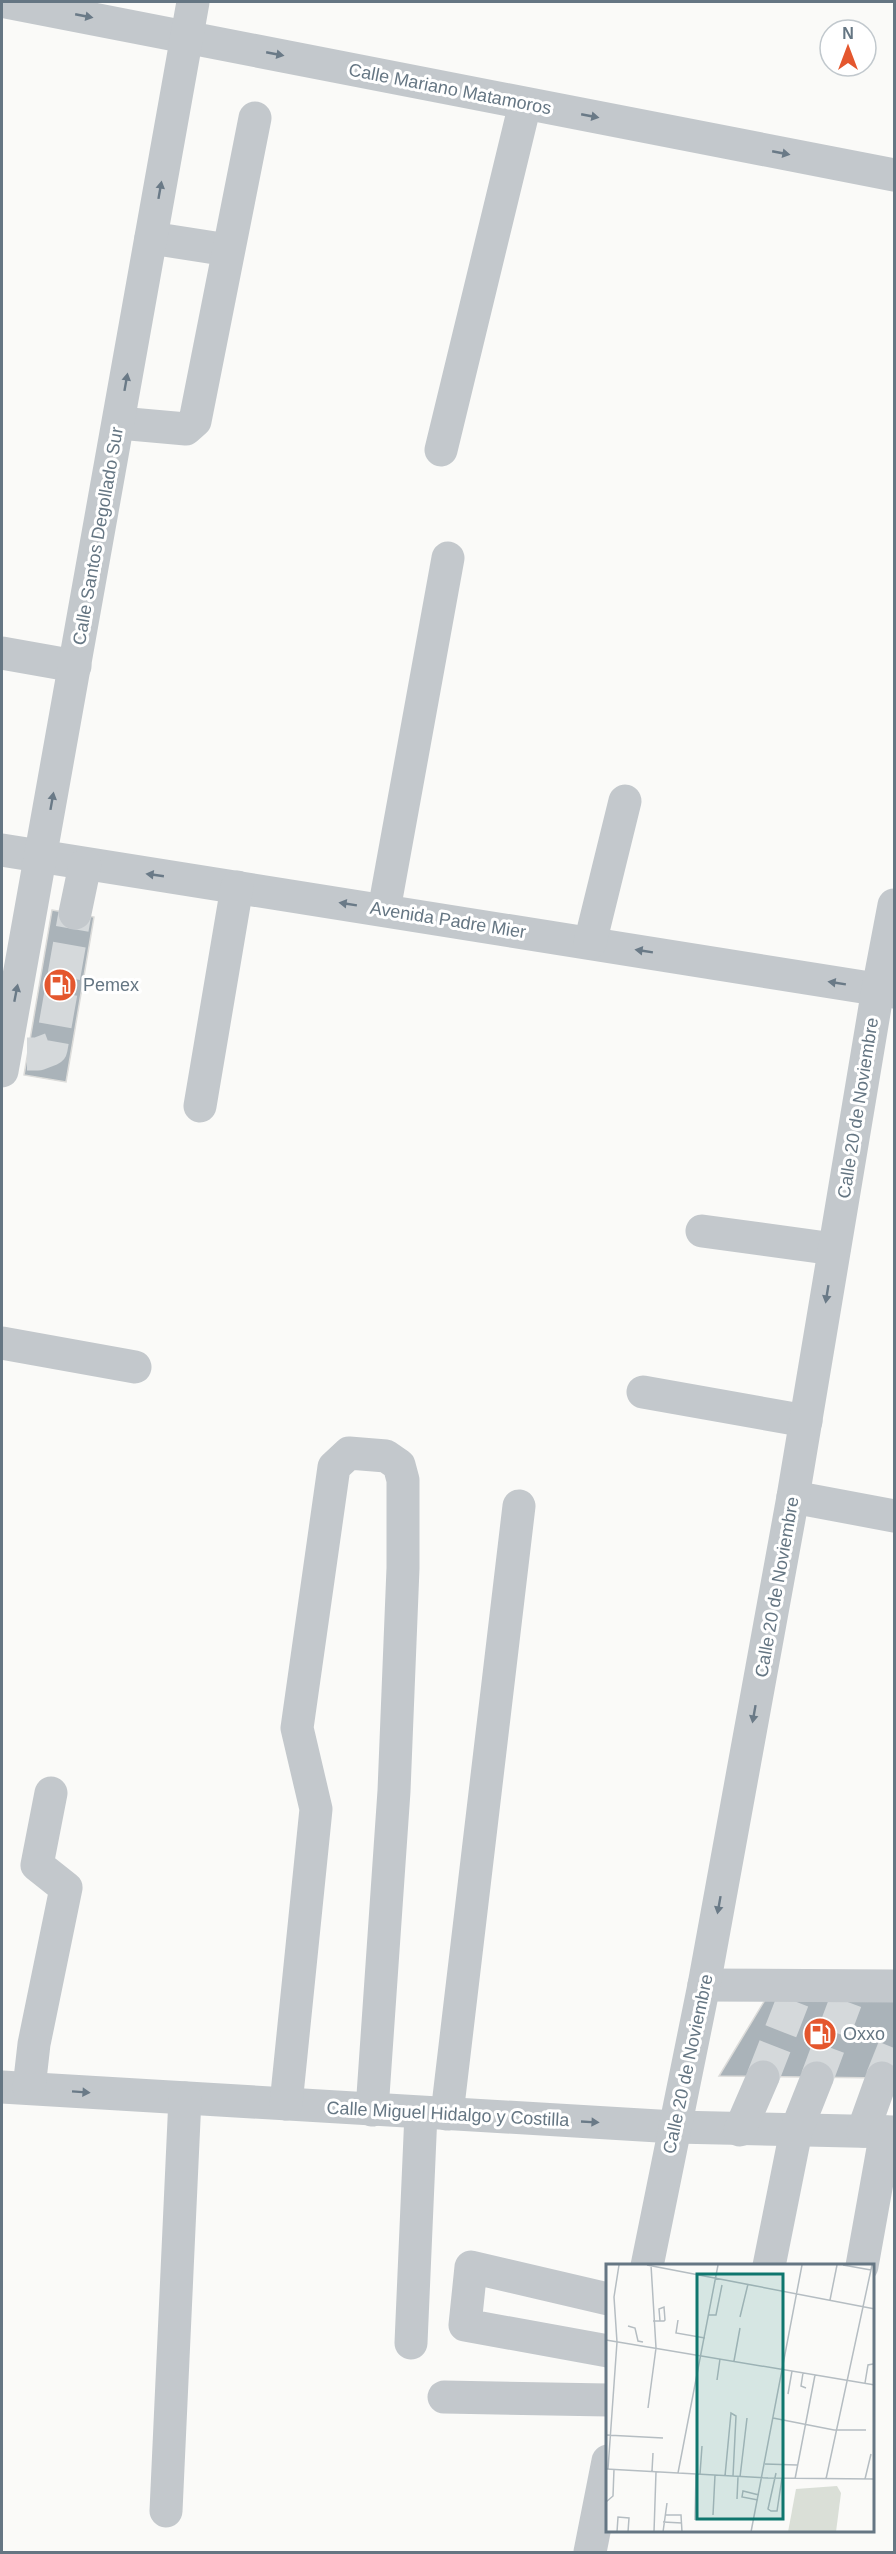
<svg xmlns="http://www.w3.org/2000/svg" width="896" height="2554" font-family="Arial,sans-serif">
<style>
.building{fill:#aab3b9;stroke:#dcdcda;stroke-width:1.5}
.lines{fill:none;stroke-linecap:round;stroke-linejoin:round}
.minor-tunnel{stroke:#d5d9db;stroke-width:33;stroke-dasharray:33 16;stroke-linecap:butt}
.minor{stroke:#c3c8cc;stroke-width:33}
.oneway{fill:#6a7a87}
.labels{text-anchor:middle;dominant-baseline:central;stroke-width:6;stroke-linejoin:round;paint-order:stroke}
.street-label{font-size:18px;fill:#657683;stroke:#fff}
.poi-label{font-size:18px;fill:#657683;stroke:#fff;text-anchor:start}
.inset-road{fill:none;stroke:#b5bdc2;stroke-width:1.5}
.view{fill:#0f766e;fill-opacity:0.15;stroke:#0f766e;stroke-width:3}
.inset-edge{fill:none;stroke:#657683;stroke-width:3}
</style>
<rect width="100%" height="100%" fill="#fafaf8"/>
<g class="building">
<path d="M52 910 94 917 66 1082 24 1075Z"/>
<path d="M768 1995 894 1996V2072L882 2078 719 2076Z"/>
</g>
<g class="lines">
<g class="minor-tunnel">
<path d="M27 1054H38L51 1049 75 913"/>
<path d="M763 2077 795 1995"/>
<path d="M817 2078 848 1995"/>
<path d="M882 2078 894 2048"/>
</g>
<g class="minor">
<path d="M6 2 894 175"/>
<path d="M151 238 228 250"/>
<path d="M119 423 186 429 195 421 255 118"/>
<path d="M441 450 525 104"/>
<path d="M2 653 75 666"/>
<path d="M2 850 894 992"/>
<path d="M384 910 448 558"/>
<path d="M75 913 85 865"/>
<path d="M590 943 625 801"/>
<path d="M2 1071 193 2"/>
<path d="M200 1106 237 887"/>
<path d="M702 1231 834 1249"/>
<path d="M2 1343 135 1367"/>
<path d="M643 1392 806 1421"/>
<path d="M793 1497 894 1516"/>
<path d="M704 1985 894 1986"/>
<path d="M2 2087 675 2127 894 2132"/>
<path d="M29 2088 34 2044 66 1888 37 1865 51 1793"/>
<path d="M286 2104 316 1809 297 1728 334 1467 349 1453 386 1456 399 1465 403 1480V1568L394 1791 372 2110"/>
<path d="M447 2114 519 1506"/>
<path d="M740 2130 763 2077"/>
<path d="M863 2131 882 2078"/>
<path d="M647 2266 704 1985 793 1497 878 989 894 905"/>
<path d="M769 2266 796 2131 817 2078"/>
<path d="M862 2266 886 2132"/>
<path d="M608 2299 471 2267 465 2325 608 2351"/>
<path d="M411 2343 421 2113"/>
<path d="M444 2397 608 2400"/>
<path d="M166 2511 185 2098"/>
<path d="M590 2552 608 2461"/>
</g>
</g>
<defs><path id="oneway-solid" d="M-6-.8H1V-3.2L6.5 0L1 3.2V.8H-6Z" transform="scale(1.5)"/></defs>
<g class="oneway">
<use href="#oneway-solid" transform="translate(84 16) rotate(11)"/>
<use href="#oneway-solid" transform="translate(275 54) rotate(11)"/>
<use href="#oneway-solid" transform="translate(590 116) rotate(11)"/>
<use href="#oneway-solid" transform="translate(781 153) rotate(11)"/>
<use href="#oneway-solid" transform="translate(160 190) rotate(-80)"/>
<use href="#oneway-solid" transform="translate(126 382) rotate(-80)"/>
<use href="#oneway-solid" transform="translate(52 801) rotate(-80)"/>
<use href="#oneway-solid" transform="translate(155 875) rotate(-172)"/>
<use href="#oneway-solid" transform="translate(348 904) rotate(-171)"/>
<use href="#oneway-solid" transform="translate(644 951) rotate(-171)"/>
<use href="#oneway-solid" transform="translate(837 983) rotate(-171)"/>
<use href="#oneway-solid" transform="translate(16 993) rotate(-79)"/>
<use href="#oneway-solid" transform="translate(827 1294) rotate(99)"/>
<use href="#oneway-solid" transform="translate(754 1714) rotate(100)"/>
<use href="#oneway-solid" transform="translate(719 1905) rotate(100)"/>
<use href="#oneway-solid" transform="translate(81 2092) rotate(4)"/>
<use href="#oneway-solid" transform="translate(590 2122) rotate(3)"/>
</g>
<defs>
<g id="fuel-disc" transform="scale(1.725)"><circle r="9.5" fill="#e4572e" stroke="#fff"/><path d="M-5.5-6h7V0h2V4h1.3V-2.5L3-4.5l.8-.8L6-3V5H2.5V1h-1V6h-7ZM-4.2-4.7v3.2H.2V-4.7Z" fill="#fff"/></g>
</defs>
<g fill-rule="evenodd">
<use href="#fuel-disc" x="60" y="985"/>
<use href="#fuel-disc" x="820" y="2034"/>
</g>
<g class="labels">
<g class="street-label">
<text transform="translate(450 89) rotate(11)">Calle Mariano Matamoros</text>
<text transform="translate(98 536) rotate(-80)">Calle Santos Degollado Sur</text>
<text transform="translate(448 920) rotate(9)">Avenida Padre Mier</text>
<text transform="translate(858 1108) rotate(-81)">Calle 20 de Noviembre</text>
<text transform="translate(777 1587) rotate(-80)">Calle 20 de Noviembre</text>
<text transform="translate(688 2064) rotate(-78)">Calle 20 de Noviembre</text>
<text transform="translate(448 2114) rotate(3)">Calle Miguel Hidalgo y Costilla</text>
</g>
<g class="poi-label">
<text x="83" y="985">Pemex</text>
<text x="843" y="2034">Oxxo</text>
</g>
</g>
<g transform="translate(606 2264)">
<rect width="268" height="268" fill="#fafaf8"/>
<path d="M231 222 235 229 230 268H182L190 225Z" fill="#dadfd7"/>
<path class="inset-road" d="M41 1 269 45M237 1 265 6M224 36 231 1M103 51H110L116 21M134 53 142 20M72 56 70 69 99 74M47 57H58L59 56 58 43 53 45 54 57M22 62 29 64 32 77 37 78M0 76 269 121M128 97 134 64M197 109 195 122 200 124M111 116 114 95M259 119 262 101 267 100M182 130 186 107M42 144 50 84 45 1M167 154 228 166H260M0 171 57 174M159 200 191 201M0 205 162 214 268 215M2 205 11 78 8 33 13 1M46 207 47 189M72 209 112 1M170 209 162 245 165 247H171L176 214M94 210 96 182M119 212 125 149 130 152 127 212M134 213 141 154M189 215 209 111M220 215 266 1M259 215 265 190M131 235 132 213M152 236 136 233 137 227 153 231M0 238 7 232 8 205M60 251H75L76 268M107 251 109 211M89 256 90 210M57 258 76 259M11 268 12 253 23 254 22 268M48 268 50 208M57 268 61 239M145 268 196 1"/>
<path class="view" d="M91 10H177V255H91Z"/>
<rect width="268" height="268" class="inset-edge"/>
</g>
<rect width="896" height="2554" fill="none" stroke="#657683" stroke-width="6"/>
<g transform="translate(848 48)"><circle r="28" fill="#ffffff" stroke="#c1c8cd" stroke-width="1.5"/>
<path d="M0-4.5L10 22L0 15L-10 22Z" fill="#e4572e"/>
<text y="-9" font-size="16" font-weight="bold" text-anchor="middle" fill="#657683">N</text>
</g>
</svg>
